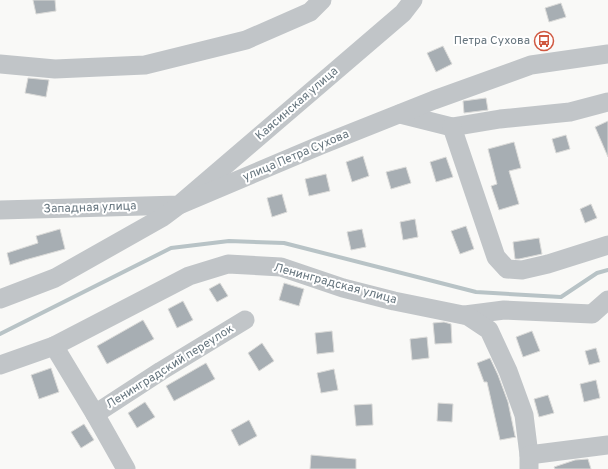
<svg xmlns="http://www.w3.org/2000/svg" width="608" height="469" font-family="Overpass,sans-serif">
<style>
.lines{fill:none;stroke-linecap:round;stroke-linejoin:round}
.stream{stroke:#b8c3c6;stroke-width:4}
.building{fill:#a7aeb3;stroke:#dbdbd9}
.minor{stroke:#c1c5c8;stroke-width:19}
.labels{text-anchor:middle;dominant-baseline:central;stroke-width:4;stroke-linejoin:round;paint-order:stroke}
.poi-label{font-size:12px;fill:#67767f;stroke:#fff;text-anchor:end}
.street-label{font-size:12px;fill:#67767f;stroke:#fff}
</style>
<rect width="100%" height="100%" fill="#f9f9f7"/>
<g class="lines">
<path class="stream" d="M0 334 171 248 229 241 284 243 476 292 561 297 597 273 608 270"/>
</g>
<g class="building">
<path d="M33 0H55L56 11 36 14Z"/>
<path d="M561 3 566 17 549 22 545 8Z"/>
<path d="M443 46 452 64 436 72 427 53Z"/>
<path d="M28 78 49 80 46 97 25 93Z"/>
<path d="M486 98 488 110 464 113 463 101Z"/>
<path d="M608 121V157L595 127Z"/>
<path d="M566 135 570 149 556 153 552 139Z"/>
<path d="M514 142 521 168 509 171 519 204 499 210 491 186 497 184 488 149Z"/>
<path d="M363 156 369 176 352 182 346 162Z"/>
<path d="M446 157 453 177 436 182 430 162Z"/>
<path d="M406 167 411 183 391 189 386 172Z"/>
<path d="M326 174 330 191 309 196 305 179Z"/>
<path d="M282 194 287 212 272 217 267 198Z"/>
<path d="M591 204 597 218 585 223 580 209Z"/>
<path d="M415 219 418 237 403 240 400 222Z"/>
<path d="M466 226 474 249 460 254 451 231Z"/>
<path d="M60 229 65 249 25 260 10 265 7 253 38 243 36 236Z"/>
<path d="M362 229 366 247 351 250 347 232Z"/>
<path d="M539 238 542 254 519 259H515L513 242Z"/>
<path d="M220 283 228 296 217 302 209 289Z"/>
<path d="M284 283 304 289 299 306 279 300Z"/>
<path d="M183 301 193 320 177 328 168 309Z"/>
<path d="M143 320 154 339 107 364 97 346Z"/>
<path d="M444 322 451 324 452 343 435 344 433 323Z"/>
<path d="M332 331 334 352 317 354 315 333Z"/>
<path d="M532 331 540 351 523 357 516 337Z"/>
<path d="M427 337 429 358 412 360 410 339Z"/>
<path d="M262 343 274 361 259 371 248 353Z"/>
<path d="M596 348 600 362 589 365 585 351Z"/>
<path d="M490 358 498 375 508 402 515 436 516 437 500 440 487 382H484L477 363Z"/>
<path d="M206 363 215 379 174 401 166 386Z"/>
<path d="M51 368 59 392 39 399 31 375Z"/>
<path d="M334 369 338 390 321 393 317 373Z"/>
<path d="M596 380 600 398 584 402 580 384Z"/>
<path d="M548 395 554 413 539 417 534 399Z"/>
<path d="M145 402 155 417 137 428 128 413Z"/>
<path d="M438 403 453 404 452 422 437 421Z"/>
<path d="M372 404 373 425 356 426 354 405Z"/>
<path d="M249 420 257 436 239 446 231 430Z"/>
<path d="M84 424 94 440 81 448 71 432Z"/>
<path d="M311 455 356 459V469H310Z"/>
<path d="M588 459 591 469H555L554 467 575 460Z"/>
</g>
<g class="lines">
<g class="minor">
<path d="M0 64 55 69 145 65 246 40 310 12 322 0"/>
<path d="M400 114 452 127 500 119 570 112 608 102"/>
<path d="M452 127 496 257 507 269 522 270 548 264 608 245"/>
<path d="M0 210 179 205 403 13 413 0"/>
<path d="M0 299 55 278 163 217 179 205 321 145 434 100 531 65 608 54"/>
<path d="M465 315 504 310 592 314 608 300"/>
<path d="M54 346 95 414 126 469"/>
<path d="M0 365 54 346 189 276 228 264 281 267 343 288 394 301 468 316 489 330 508 371 524 415 529 455V469"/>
<path d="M95 414 161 371 245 320"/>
<path d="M529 455 608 445"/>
</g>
</g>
<defs>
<g id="bus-ring" transform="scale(1)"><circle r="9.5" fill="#fff" stroke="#d05840" stroke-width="1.5"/><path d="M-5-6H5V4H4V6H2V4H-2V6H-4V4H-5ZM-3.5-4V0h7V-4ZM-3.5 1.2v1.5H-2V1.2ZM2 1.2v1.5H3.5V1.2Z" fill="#d05840"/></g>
</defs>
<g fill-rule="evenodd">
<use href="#bus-ring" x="544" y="41"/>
</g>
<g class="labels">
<g class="poi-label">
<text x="530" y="41">Петра Сухова</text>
</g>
<g class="street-label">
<text transform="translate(297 104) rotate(-41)">Каясинская улица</text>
<text transform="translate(296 156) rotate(-23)">улица Петра Сухова</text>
<text transform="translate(90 208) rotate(-2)">Западная улица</text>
<text transform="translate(335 284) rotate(15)">Ленинградская улица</text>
<text transform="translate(170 367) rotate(-32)">Ленинградский переулок</text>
</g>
</g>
</svg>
